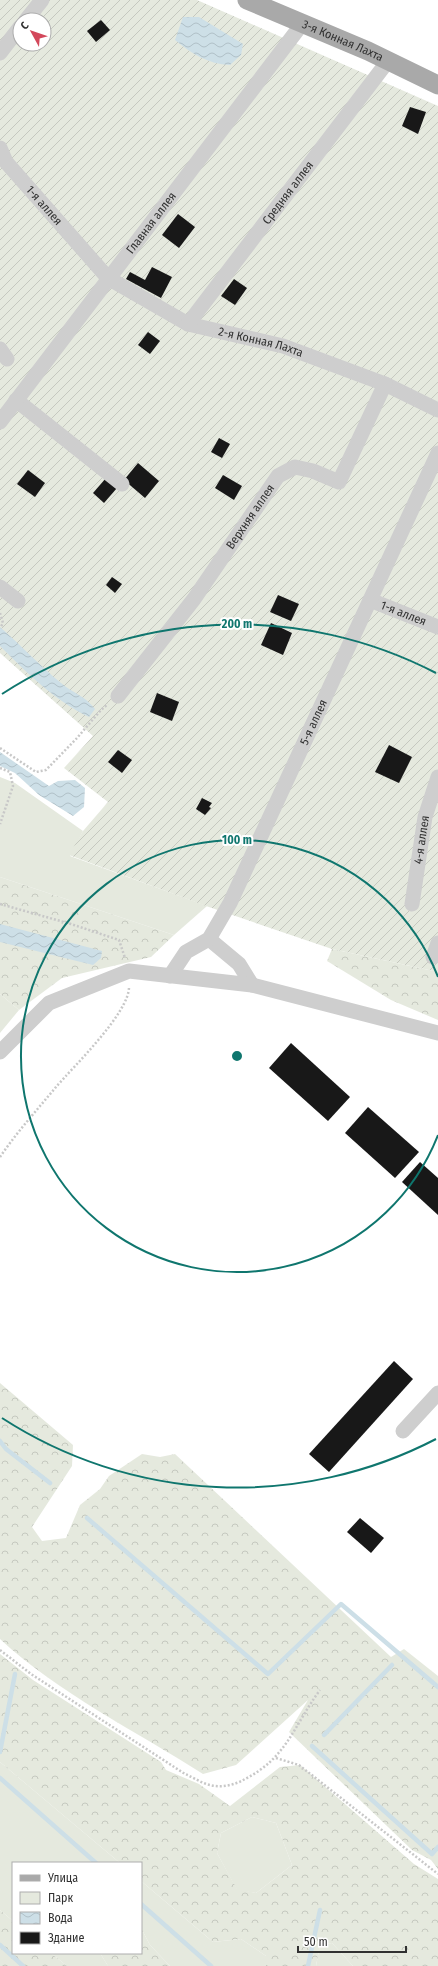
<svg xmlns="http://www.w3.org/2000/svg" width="438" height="1966" font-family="'Fira Sans Condensed',sans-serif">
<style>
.green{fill:#e5e9de}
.forest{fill:url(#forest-crowns);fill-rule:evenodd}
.garden{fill:url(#garden-furrows);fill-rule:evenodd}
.water{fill:url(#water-waves)}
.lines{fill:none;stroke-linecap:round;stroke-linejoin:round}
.stream{stroke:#cddfe7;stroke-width:4.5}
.building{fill:#181818}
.path{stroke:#c8c8c8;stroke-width:2.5;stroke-dasharray:2 2;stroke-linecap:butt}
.minor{stroke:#cecece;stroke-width:15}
.major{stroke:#a9a9a9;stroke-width:19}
.ring{fill:none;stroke:#0f766e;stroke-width:2}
.labels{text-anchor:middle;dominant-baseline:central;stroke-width:4;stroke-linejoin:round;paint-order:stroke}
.street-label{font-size:12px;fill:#313131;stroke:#fff}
.centre{fill:#0f766e;stroke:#fff;stroke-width:2}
.ring-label{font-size:12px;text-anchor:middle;font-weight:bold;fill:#0f766e;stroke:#fff;stroke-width:4;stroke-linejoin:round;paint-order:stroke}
</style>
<defs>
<pattern id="forest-crowns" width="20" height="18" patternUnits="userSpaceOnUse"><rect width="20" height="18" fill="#e5e9de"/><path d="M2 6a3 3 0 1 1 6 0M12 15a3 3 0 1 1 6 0" fill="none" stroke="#c5c8bf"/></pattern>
<pattern id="garden-furrows" width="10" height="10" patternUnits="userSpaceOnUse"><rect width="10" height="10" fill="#e5e9de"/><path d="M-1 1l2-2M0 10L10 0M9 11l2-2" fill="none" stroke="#c5c8bf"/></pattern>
<pattern id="water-waves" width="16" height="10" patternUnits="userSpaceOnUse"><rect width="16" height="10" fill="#cddfe7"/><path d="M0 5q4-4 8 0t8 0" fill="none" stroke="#b0c0c7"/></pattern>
</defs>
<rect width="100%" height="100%" fill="#fff"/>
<g class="green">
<path d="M0 777 15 783 83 831 70 856 207 906 174 935 0 877Z"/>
<path d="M0 994 19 1010 0 1033Z"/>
<path d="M0 1762 120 1863H13V1921L0 1910Z"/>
<path d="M252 1817 276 1823 292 1865 256 1893 237 1890 217 1853 221 1833Z"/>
<path d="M141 1881 213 1942 241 1939 266 1956V1966H170L150 1945 141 1928Z"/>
<path d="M332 1943 353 1966H316L320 1945Z"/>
<path d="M51 1953H100L108 1966H67Z"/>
</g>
<g class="forest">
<path d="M0 877 174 935 151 957 62 978 19 1010 0 994Z"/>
<path d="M332 949 438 972V1020L391 1000 327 961Z"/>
<path d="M0 1383 73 1445 72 1466 32 1527 42 1541 66 1538 80 1505 100 1489 109 1476 142 1454 160 1457 175 1454 391 1657 404 1649 438 1676V1869L431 1860 412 1850 289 1732 308 1700 236 1765 203 1774C136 1731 58 1693 0 1639Z"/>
<path d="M0 1654 33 1680 161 1762 166 1770 199 1784 230 1806 280 1767 300 1765 414 1864 438 1879V1966H353L332 1943 320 1945 316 1966H266V1956L241 1939 213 1942 141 1881V1863H120L0 1762ZM252 1817 276 1823 292 1865 256 1893 237 1889 217 1853 221 1833Z"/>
<path d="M0 1910 13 1921V1953H51L67 1966H0Z"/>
<path d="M141 1928 150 1945 170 1966H108L100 1953H141Z"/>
</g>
<path class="garden" d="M0 0H197L438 106V972L332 949 206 906 69 855 83 831 108 802 64 768 93 736 0 653ZM20 20H44V44H20Z"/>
<g class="water">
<path d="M183 17H199L243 44 241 55 230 65C208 64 192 54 175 40Z"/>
<path d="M0 627C21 645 40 666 61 683 74 694 84 695 95 709L89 717C54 700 27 673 0 646Z"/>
<path d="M0 752 49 786 58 781 75 780 85 788 84 807 73 816 39 795 15 773 0 766Z"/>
<path d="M0 924 102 951 101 958 93 965 0 942Z"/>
</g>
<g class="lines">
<g class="stream">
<path d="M0 1441 6 1449 50 1483"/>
<path d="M87 1518 268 1674 341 1604 438 1687"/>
<path d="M324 1735 392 1665"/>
<path d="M312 1746 432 1854 438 1847"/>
<path d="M0 1752 15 1674"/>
<path d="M0 1778 96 1863"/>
<path d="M141 1904 211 1966"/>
<path d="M0 1945 23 1966"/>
<path d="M308 1966 320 1910"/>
</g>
</g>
<g class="building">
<path d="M101 20 110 30 96 42 87 31Z"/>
<path d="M410 107 426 112 418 134 402 126Z"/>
<path d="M178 214 195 227 179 248 162 235Z"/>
<path d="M152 267 172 277 161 298 126 279 130 272 145 280Z"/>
<path d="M234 279 247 288 235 305 221 296Z"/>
<path d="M148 332 160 341 150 354 138 345Z"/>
<path d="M219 438 230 444 222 458 211 452Z"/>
<path d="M138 463 159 481 145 498 124 480Z"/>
<path d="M28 470 45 483 35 497 17 484Z"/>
<path d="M223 475 242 486 234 500 215 488Z"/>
<path d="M106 478 117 488 104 503 93 493Z"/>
<path d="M112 577 122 584 115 593 106 585Z"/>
<path d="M278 595 299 604 291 621 270 612Z"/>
<path d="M271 623 292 633 283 655 261 645Z"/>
<path d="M157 693 179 702 172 721 150 712Z"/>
<path d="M389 745 412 757 399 783 375 772Z"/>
<path d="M118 750 132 760 122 773 108 762Z"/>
<path d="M202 798 212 803 209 807 211 808 205 815 196 809Z"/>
<path d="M291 1043 350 1097 328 1121 269 1068Z"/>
<path d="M368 1107 419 1152 395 1178 345 1133Z"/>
<path d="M420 1162 438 1178V1215L402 1182Z"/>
<path d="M394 1361 413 1379 329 1472 309 1454Z"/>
<path d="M360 1518 384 1538 371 1553 347 1532Z"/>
</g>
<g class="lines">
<g class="path">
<path d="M0 613 3 623 0 628"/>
<path d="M0 748 36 772 46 770 77 738 101 710 108 704"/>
<path d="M0 768 10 772 13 786 0 824"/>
<path d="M0 904 71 924 119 940 125 958"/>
<path d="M0 1157C17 1132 37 1110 56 1087 74 1066 129 1013 129 987"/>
<path d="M0 1650 31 1674 185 1774C193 1777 201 1783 210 1785 222 1788 235 1785 245 1779 287 1758 294 1725 320 1690"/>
<path d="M276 1758 299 1765 438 1874"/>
</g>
<g class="minor">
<path d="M26 20 42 0"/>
<path d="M0 53 20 27"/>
<path id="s1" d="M0 148 6 162 108 278 188 324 283 346 385 384 438 410"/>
<path id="s2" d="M188 324 388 61"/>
<path d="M0 349 7 359"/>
<path d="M16 400 122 484"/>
<path id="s3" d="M0 422 302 24"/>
<path d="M0 587 18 601"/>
<path id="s4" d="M370 600 438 627"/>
<path id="s5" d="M118 696 194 599 278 476 295 467 313 471 339 482 385 384"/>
<path id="s6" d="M412 904 425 817 438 777"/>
<path d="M209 939 239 964 252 985"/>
<path d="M433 957 438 943"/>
<path id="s7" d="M170 976 186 952 209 939 230 903 438 453"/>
<path d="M0 1052 49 1003 129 971 252 985 438 1033"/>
<path d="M403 1431 438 1393"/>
</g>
<path class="major" id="s8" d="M247 0 368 51 438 85"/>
</g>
<g class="ring">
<path d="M438 1135A216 216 0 1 1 438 977"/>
<path d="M436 1439A432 432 0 0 1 2 1418M2 694A432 432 0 0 1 436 673"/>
</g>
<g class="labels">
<g class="street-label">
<text stroke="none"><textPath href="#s8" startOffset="104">3-я Конная Лахта</textPath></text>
<text stroke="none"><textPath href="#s2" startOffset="165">Средняя аллея</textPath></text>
<text stroke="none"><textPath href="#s1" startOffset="73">1-я аллея</textPath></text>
<text stroke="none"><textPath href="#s3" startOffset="250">Главная аллея</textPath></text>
<text stroke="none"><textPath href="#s1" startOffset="337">2-я Конная Лахта</textPath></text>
<text stroke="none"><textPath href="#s5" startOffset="223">Верхняя аллея</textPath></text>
<text stroke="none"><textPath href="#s4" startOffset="36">1-я аллея</textPath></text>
<text stroke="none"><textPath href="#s7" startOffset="296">5-я аллея</textPath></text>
<text stroke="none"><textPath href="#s6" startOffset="65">4-я аллея</textPath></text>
</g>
</g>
<circle cx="237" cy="1056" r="6" class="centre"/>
<g class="ring-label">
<text x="237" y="628">200 m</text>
<text x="237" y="844">100 m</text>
</g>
<rect x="12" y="1862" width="130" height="92" fill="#ffffff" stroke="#adadad"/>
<rect x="20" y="1875" width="20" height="6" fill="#a9a9a9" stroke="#adadad"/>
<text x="48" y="1882" font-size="12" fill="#313131">Улица</text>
<rect x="20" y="1892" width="20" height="12" fill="#e5e9de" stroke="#adadad"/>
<text x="48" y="1902" font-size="12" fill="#313131">Парк</text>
<rect x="20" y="1912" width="20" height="12" fill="url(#water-waves)" stroke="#adadad"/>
<text x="48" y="1922" font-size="12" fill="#313131">Вода</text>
<rect x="20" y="1932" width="20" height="12" fill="#181818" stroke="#adadad"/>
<text x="48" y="1942" font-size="12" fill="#313131">Здание</text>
<g transform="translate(32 32) rotate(310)"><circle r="19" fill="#ffffff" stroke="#adadad"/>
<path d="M0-3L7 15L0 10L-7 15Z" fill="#d3485b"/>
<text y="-6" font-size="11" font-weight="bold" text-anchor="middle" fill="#313131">С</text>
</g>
<path d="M298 1946v6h108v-6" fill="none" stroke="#313131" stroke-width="2"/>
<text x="304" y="1946" font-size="12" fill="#313131" stroke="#ffffff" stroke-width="3" paint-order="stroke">50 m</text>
</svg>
